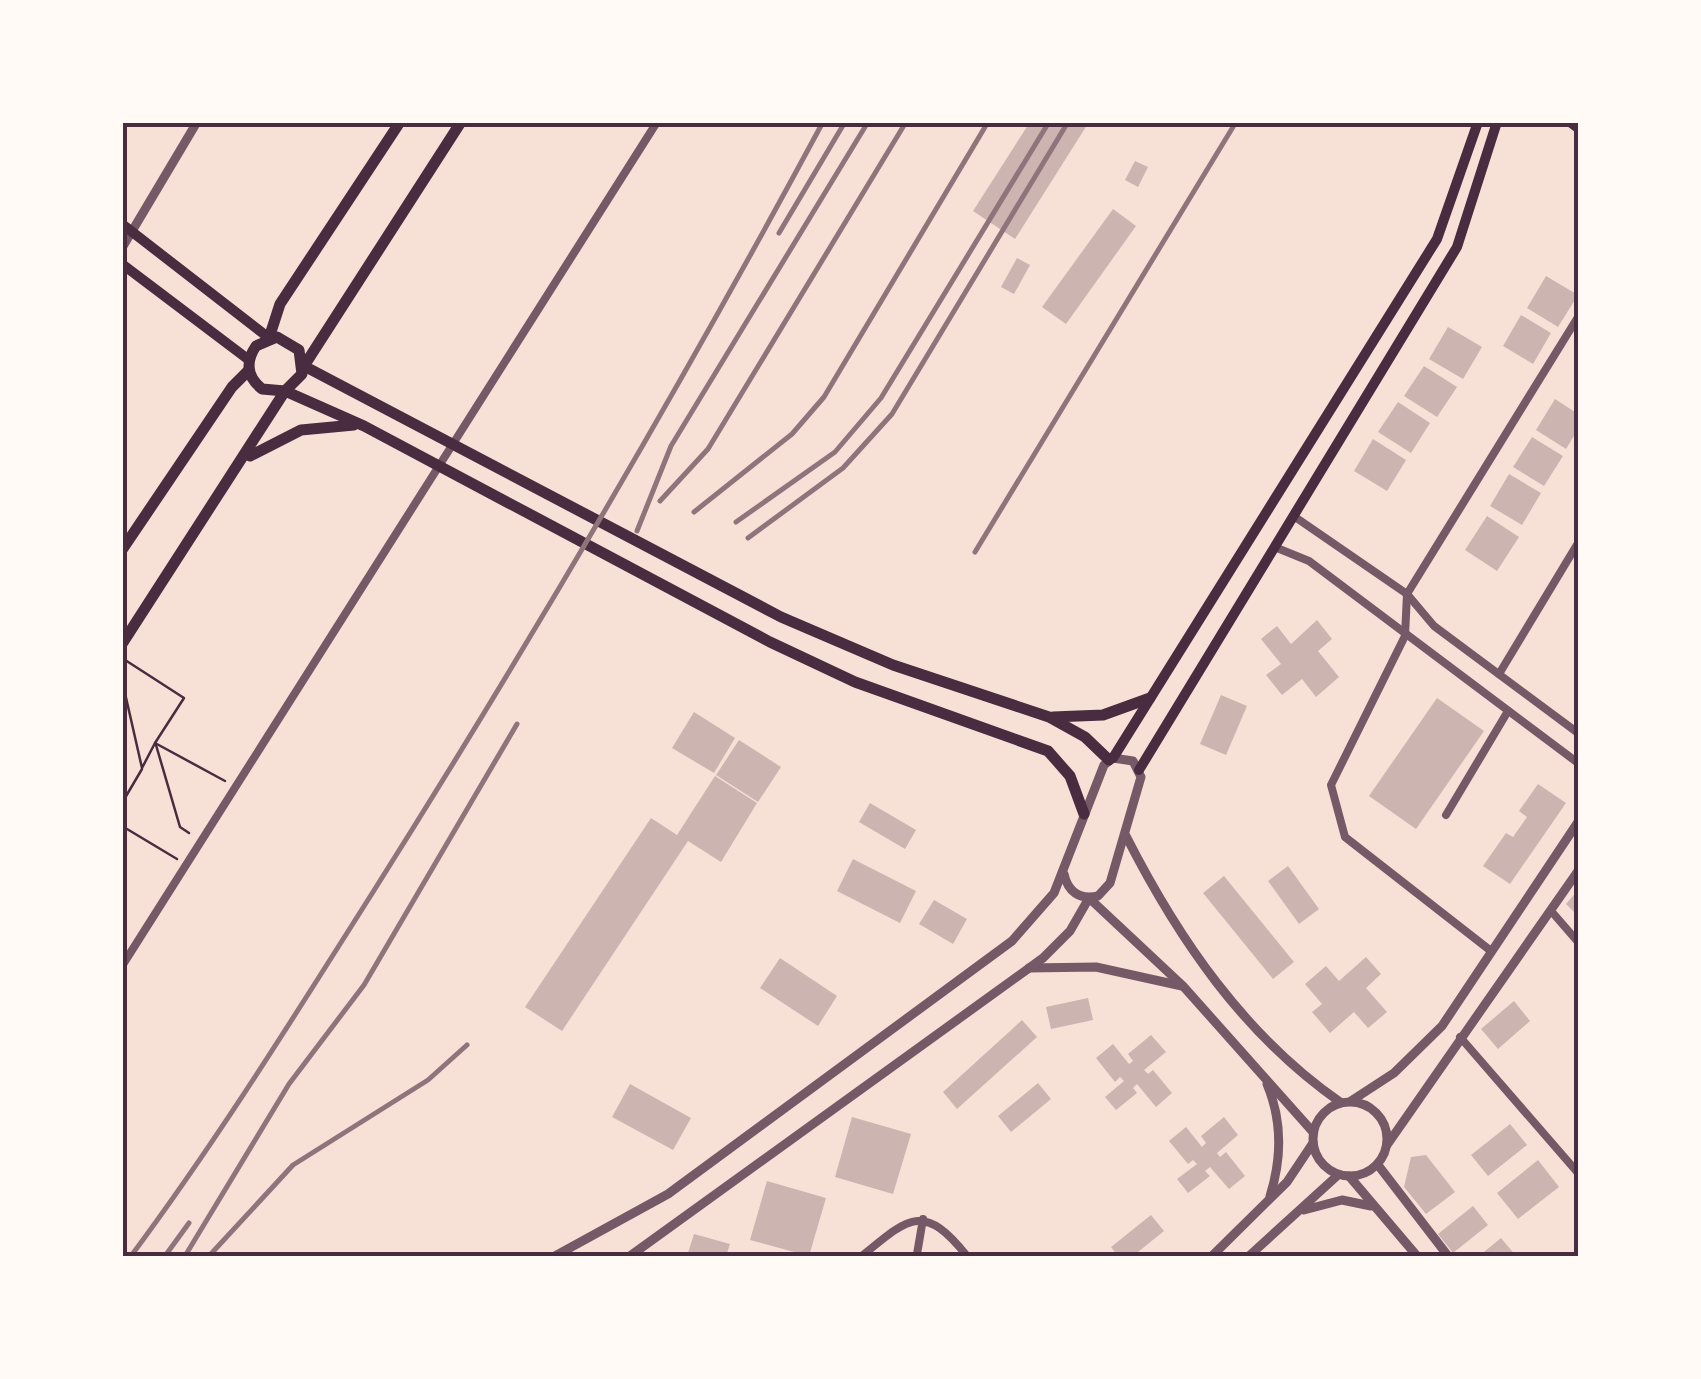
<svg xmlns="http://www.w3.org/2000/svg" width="1701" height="1379" font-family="Commissioner,sans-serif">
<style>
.building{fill:#ccb4b1}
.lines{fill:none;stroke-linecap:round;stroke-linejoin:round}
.path{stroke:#4a2c40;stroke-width:2.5}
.minor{stroke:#755966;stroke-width:8}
.tertiary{stroke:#755966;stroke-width:9}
.secondary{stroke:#4a2c40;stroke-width:10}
.primary{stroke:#4a2c40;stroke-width:11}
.rail{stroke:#8f747c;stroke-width:5}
.neatline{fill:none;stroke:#4a2c40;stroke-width:4}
</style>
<rect width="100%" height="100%" fill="#f7e1d7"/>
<g class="building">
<path d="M1030 122H1089L1015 239 973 211Z"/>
<path d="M1135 161 1148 167 1138 187 1125 180Z"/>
<path d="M1113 209 1136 226 1066 324 1042 307Z"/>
<path d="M1017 258 1030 265 1014 294 1001 287Z"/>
<path d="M1546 276 1578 295 1558 327 1527 308Z"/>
<path d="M1521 315 1551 333 1533 364 1503 346Z"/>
<path d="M1448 327 1482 347 1463 379 1429 359Z"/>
<path d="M1424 366 1457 387 1437 417 1404 396Z"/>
<path d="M1555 399 1578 414V429L1566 449 1536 430Z"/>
<path d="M1398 402 1430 423 1411 453 1378 432Z"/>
<path d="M1532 437 1563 456 1544 486 1513 467Z"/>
<path d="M1373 439 1406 460 1387 491 1354 471Z"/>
<path d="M1509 474 1541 493 1522 525 1490 506Z"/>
<path d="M1487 516 1519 537 1497 571 1465 550Z"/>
<path d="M1317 620 1332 639 1318 651 1339 677 1316 697 1302 679 1282 695 1266 675 1281 664 1261 639 1277 626 1291 644Z"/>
<path d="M1221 695 1247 706 1226 755 1200 744Z"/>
<path d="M1437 698 1484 731 1416 829 1369 796Z"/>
<path d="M694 712 735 738 714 773 672 748Z"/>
<path d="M739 740 781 767 758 802 716 775Z"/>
<path d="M715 776 757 803 721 862 688 841 562 1031 525 1007 651 818 677 835Z"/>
<path d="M1538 784 1566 803 1510 884 1483 866 1506 833 1513 837 1527 817 1519 811Z"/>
<path d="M870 803 916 830 905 849 859 822Z"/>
<path d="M853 859 916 891 900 923 837 891Z"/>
<path d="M1288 866 1319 909 1299 924 1268 881Z"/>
<path d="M1224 876 1294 962 1273 979 1203 893Z"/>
<path d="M1578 890V916L1566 904Z"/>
<path d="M934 900 967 919 953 944 919 924Z"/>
<path d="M1366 957 1381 974 1366 988 1387 1012 1368 1028 1354 1012 1330 1033 1312 1012 1322 1004 1305 984 1326 966 1339 981Z"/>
<path d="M780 958 837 996 818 1026 760 988Z"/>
<path d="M1088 998 1093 1020 1051 1029 1046 1007Z"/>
<path d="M1514 1001 1530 1021 1498 1049 1481 1029Z"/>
<path d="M1022 1020 1037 1037 957 1109 943 1092Z"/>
<path d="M1151 1035 1166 1052 1144 1070 1148 1074 1153 1070 1172 1093 1156 1107 1137 1084 1133 1088 1137 1093 1116 1110 1105 1097 1124 1081 1120 1077 1115 1082 1096 1058 1113 1044 1129 1064 1133 1061 1128 1054Z"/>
<path d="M1038 1083 1051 1099 1011 1132 998 1116Z"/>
<path d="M630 1084 691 1118 673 1150 612 1117Z"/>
<path d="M852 1117 911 1134 893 1194 835 1177Z"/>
<path d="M1224 1117 1238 1135 1217 1153 1220 1157 1226 1152 1245 1176 1229 1189 1210 1167 1205 1171 1210 1176 1188 1193 1177 1179 1197 1164 1193 1160 1188 1164 1169 1141 1186 1127 1202 1147 1206 1143 1201 1136Z"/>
<path d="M1510 1124 1527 1145 1488 1176 1471 1155Z"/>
<path d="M1426 1155 1455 1192 1426 1214 1404 1187 1411 1157Z"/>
<path d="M1538 1160 1559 1187 1518 1219 1497 1193Z"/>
<path d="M767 1181 826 1198 809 1256 750 1240Z"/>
<path d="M1473 1206 1488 1225 1453 1253 1438 1234Z"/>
<path d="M1151 1215 1164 1231 1133 1256H1118L1111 1247Z"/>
<path d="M694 1234 730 1244 726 1256H687Z"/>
<path d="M1501 1238 1516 1256H1479Z"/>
</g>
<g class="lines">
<g class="path">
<path d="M122 658 184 698 155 743 225 781"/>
<path d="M122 680 142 768 155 743"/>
<path d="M156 745 180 827 189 833"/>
<path d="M122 803 142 769"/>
<path d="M122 826 177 859"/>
</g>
<g class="minor">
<path d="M1295 517 1407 594 1434 626 1578 733"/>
<path d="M1277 548 1309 561 1578 763"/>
<path d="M1499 674 1578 543"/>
<path d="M1446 815 1508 711"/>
<path d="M1552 912 1578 942"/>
<path d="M1491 951 1345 837 1331 785 1405 636 1407 594 1578 317"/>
<path d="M122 966 657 122"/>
<path d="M1460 1037 1578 1173"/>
<path d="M917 1254 923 1219"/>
<path d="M862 1256C909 1217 924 1202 967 1256"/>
<path d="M908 1256H929"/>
</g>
<g class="tertiary">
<path d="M122 248 197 122"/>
<path d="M1126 836C1179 940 1244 1035 1340 1102"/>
<path d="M1029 968 1096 967 1182 986"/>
<path d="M1267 1084C1282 1120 1282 1158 1270 1196"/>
<path d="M1351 1101 1394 1073 1442 1026 1578 822"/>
<circle cx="1350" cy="1139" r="37"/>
<path d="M1387 1145 1578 871"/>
<path d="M1378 1165 1448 1256"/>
<path d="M1349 1176 1417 1256"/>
<path d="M1304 1210 1342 1200 1371 1206"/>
<path d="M555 1256 668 1194 1012 941 1054 893 1104 765 1113 758 1133 761 1141 777 1110 883 1098 896C1079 900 1068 892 1064 874"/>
<path d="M630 1256 1043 958 1070 931 1089 898 1183 986 1313 1132"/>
<path d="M1212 1256 1287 1182 1313 1143"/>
<path d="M1249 1256 1338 1175"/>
</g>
<g class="secondary">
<path d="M1570 122 1578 128"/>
<path d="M122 224 269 338"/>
<path d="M122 264 249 360"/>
<path d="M1113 758 1437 239 1478 122"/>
<path d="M1139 770 1457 247 1497 122"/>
</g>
<g class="primary">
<path d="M461 122 304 366 781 617 893 665 1049 717 1085 737 1109 760"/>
<path d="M269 338 280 304 400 122"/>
<path d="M250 456 301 430 354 425"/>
<path d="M122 550 232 387 249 370"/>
<path d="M122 644 285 391 302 374 299 350 277 337 256 346C245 362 247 377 262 389L285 391 364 426 770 642 855 682 1048 751 1070 776 1084 814"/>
<path d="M1053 717 1103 715 1150 698"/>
</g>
<g class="rail">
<path d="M779 233 845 122"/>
<path d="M660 501 708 449 906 122"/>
<path d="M694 512 792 434 824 397 988 122"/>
<path d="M736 522 835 452 881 398 1049 122"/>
<path d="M637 531 671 446 868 122"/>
<path d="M748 538 843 468 892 414 1068 122"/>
<path d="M975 552 1236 122"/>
<path d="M131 1256C218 1139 295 1015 373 892 532 640 682 384 823 122"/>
<path d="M165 1256 189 1223"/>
<path d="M185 1256 289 1084 364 985 517 724"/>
<path d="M209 1256 293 1165 428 1080 467 1045"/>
</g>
</g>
<rect width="1701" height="1379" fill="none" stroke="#fffaf5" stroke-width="250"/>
<rect x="125" y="125" width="1451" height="1129" class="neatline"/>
</svg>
